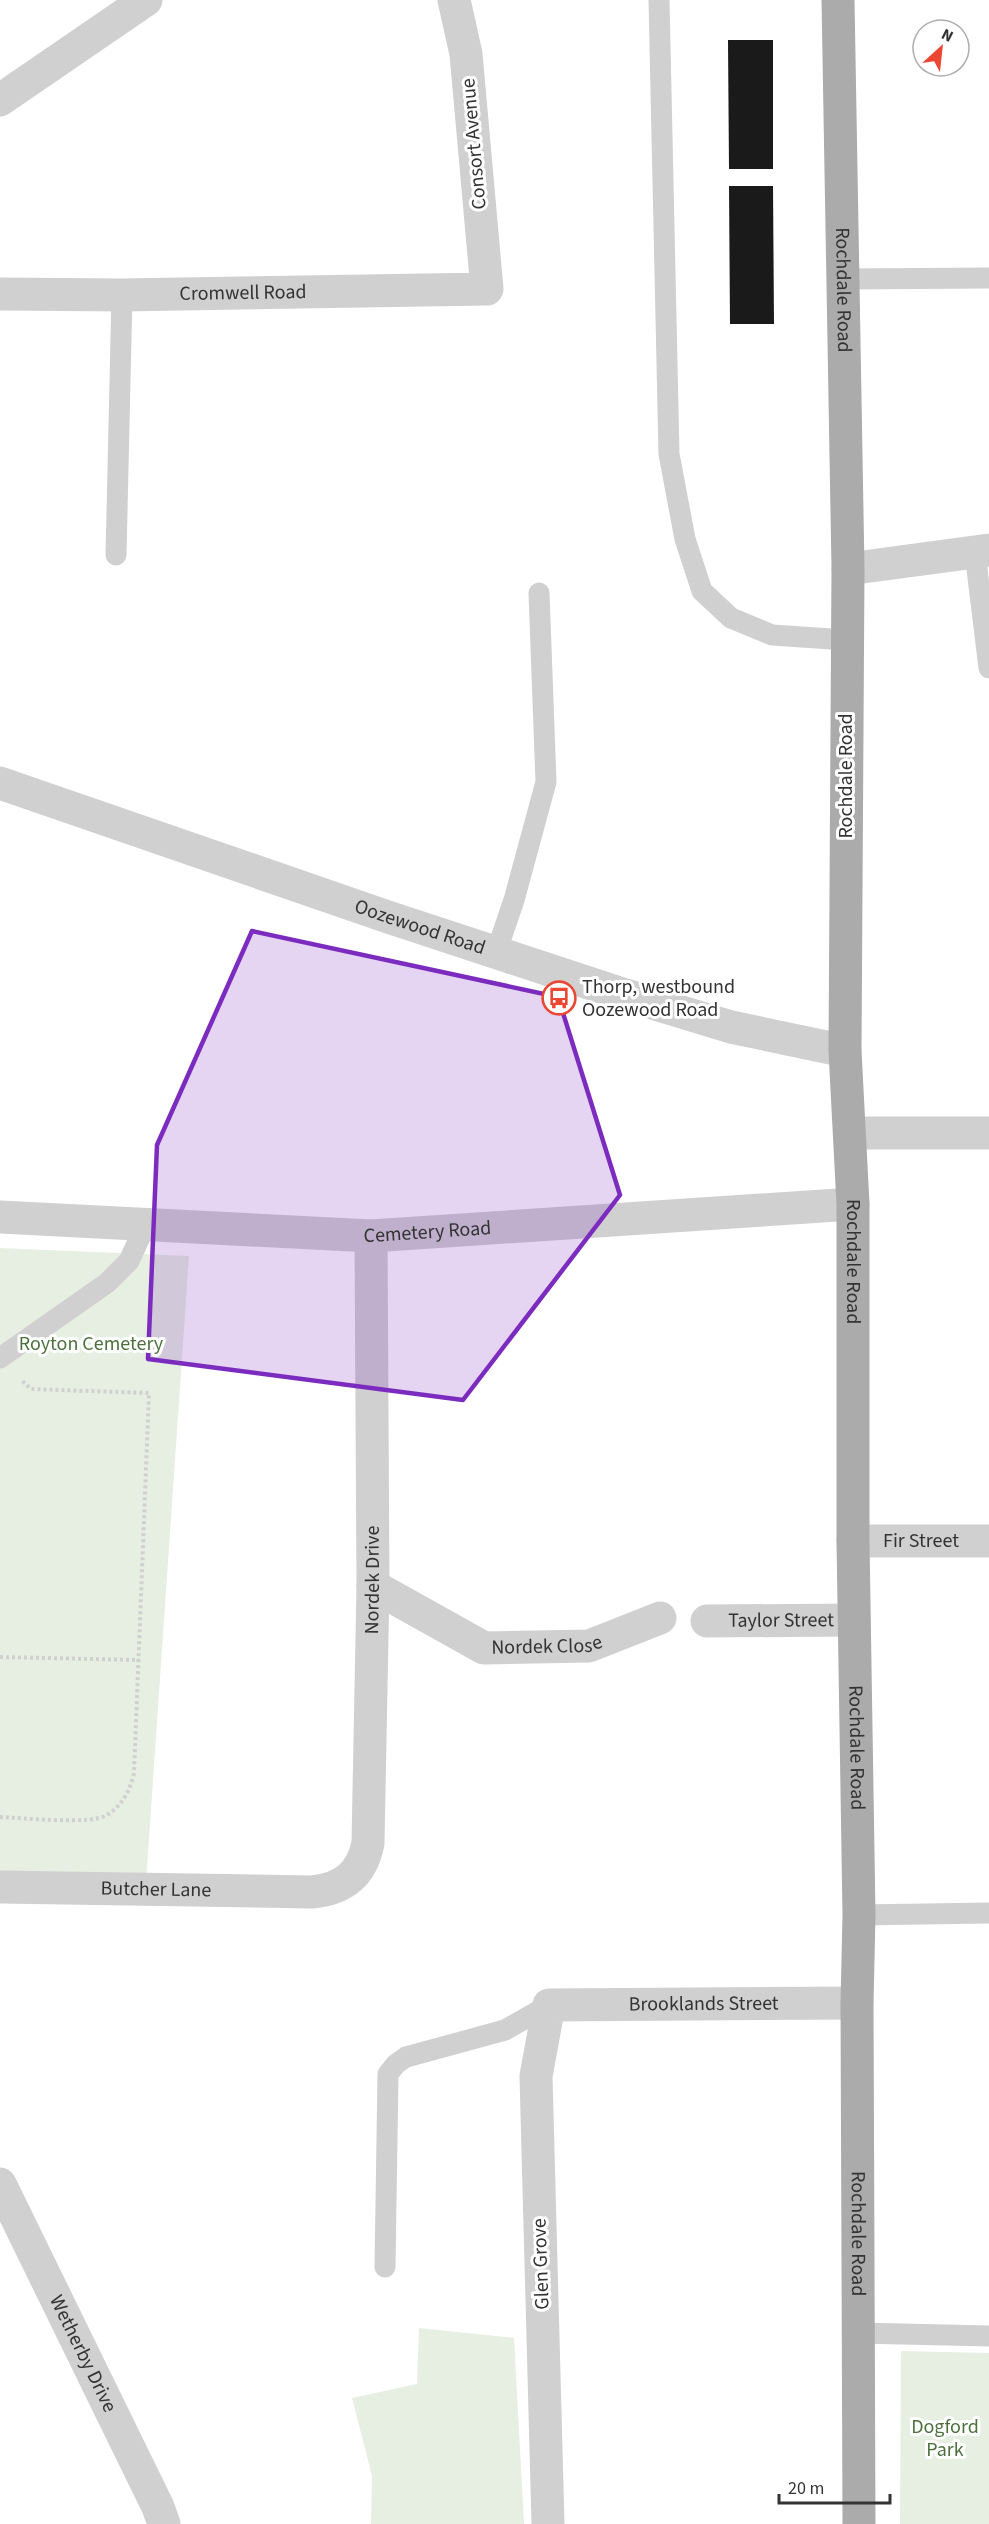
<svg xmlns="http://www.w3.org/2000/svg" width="989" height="2524" font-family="'Source Sans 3',sans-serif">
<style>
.green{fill:#e6efe1}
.building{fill:#1a1a1a}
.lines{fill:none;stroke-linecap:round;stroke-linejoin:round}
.path{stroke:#d0d0d0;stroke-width:4;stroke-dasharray:3 3;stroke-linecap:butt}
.service{stroke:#d0d0d0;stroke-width:21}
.minor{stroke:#d0d0d0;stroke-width:33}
.primary{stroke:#ababab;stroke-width:33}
.marked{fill:#7b2cbf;fill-opacity:0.2;stroke:#7b2cbf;stroke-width:4.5;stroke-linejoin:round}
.labels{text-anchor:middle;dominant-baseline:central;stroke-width:6;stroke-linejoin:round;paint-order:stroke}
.street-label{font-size:20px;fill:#333;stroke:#fff}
.poi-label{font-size:20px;fill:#333;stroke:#fff;text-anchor:start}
.park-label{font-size:20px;fill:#4c713d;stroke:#fff}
</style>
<rect width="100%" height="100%" fill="#fff"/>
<g class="green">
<path d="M0 1248 189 1256 146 1882 0 1878Z"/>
<path d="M419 2328 514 2338 524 2524H371L372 2476 352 2398 417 2384Z"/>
<path d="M901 2351 989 2353V2524H900Z"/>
</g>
<g class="building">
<path d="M728 40H773V169H729Z"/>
<path d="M729 186H773L774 324H730Z"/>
</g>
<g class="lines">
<g class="path">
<path d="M0 1657 139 1660"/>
<path d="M0 1817C22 1818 92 1825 107 1815 123 1805 130 1790 134 1773L149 1393 31 1389 21 1380"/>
</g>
<g class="service">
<path d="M659 0 669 454 685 539 702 591 731 618 772 635 846 640"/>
<path d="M843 279 989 278"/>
<path d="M975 553 989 668"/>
<path d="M116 555 122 295"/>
<path d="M496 953 514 900 546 782 539 593"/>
<path d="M0 1358 107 1283 129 1261 146 1224"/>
<path d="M859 1915 989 1913"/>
<path d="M385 2267 388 2074 396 2064 406 2057 505 2030 549 2005"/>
<path d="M858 2333 989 2336"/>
</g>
<g class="minor">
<path d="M0 100 146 0"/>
<path id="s1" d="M0 294 122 295 487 289 466 54 454 0"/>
<path d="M848 569 989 550"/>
<path id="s2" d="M0 783 388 917 616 992 731 1027 845 1051"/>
<path d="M850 1133H989"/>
<path id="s3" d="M0 1217 371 1236 853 1204"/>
<path id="s4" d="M853 1541H989"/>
<path id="s5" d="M373 1586 484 1648 589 1646 660 1618"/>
<path id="s6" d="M707 1621 854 1620"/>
<path id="s7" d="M0 1887 312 1892C343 1889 362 1874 368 1843L373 1586 371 1236"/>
<path id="s8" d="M0 2184 158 2507 164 2524"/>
<path id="s9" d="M548 2524 536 2076 549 2005 857 2003"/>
</g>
<path class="primary" id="s10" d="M838 0 848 569 845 1051 853 1204V1541L859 1915 857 2003 859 2524"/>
</g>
<path class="marked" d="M252 931 558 997 620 1195 463 1400 148 1359 157 1145Z"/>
<defs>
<g id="bus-ring" transform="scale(1.725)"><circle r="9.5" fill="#fff" stroke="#eb4733" stroke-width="1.5"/><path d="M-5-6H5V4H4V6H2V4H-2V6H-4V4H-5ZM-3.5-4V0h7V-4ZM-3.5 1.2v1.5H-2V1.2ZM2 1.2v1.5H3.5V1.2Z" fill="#eb4733"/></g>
</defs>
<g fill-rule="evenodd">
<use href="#bus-ring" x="559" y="998"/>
</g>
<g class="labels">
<g class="street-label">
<text transform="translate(474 144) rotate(-95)">Consort Avenue</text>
<text stroke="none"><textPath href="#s10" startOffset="290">Rochdale Road</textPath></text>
<text stroke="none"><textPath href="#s1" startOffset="243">Cromwell Road</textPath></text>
<text transform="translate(846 776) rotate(-90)">Rochdale Road</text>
<text stroke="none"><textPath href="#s2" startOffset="444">Oozewood Road</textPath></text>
<text stroke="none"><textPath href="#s3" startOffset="428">Cemetery Road</textPath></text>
<text stroke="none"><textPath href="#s10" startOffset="1262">Rochdale Road</textPath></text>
<text stroke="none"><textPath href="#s4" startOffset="68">Fir Street</textPath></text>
<text stroke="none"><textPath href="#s7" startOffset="656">Nordek Drive</textPath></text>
<text stroke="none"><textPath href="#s6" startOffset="74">Taylor Street</textPath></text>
<text stroke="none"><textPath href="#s5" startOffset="190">Nordek Close</textPath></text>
<text stroke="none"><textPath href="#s10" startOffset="1748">Rochdale Road</textPath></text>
<text stroke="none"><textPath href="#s7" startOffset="156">Butcher Lane</textPath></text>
<text stroke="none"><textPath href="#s9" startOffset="675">Brooklands Street</textPath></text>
<text stroke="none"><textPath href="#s10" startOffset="2234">Rochdale Road</textPath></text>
<text transform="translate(541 2264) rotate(-92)">Glen Grove</text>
<text stroke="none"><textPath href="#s8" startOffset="189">Wetherby Drive</textPath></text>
</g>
<g class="poi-label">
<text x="582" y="987">Thorp, westbound<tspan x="582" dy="23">Oozewood Road</tspan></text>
</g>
<g class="park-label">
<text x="91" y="1344">Royton Cemetery</text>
<text x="945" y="2427">Dogford<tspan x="945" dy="23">Park</tspan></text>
</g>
</g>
<g transform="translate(941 48) rotate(27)"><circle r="28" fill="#ffffff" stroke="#adadad" stroke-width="1.5"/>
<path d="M0-4.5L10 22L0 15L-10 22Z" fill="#eb4733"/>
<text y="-9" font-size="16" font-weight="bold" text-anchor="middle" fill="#333333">N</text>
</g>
<path d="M779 2494v9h111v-9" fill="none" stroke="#333333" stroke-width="3"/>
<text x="788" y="2494" font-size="18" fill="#333333" stroke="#ffffff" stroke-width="4.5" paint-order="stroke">20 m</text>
</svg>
